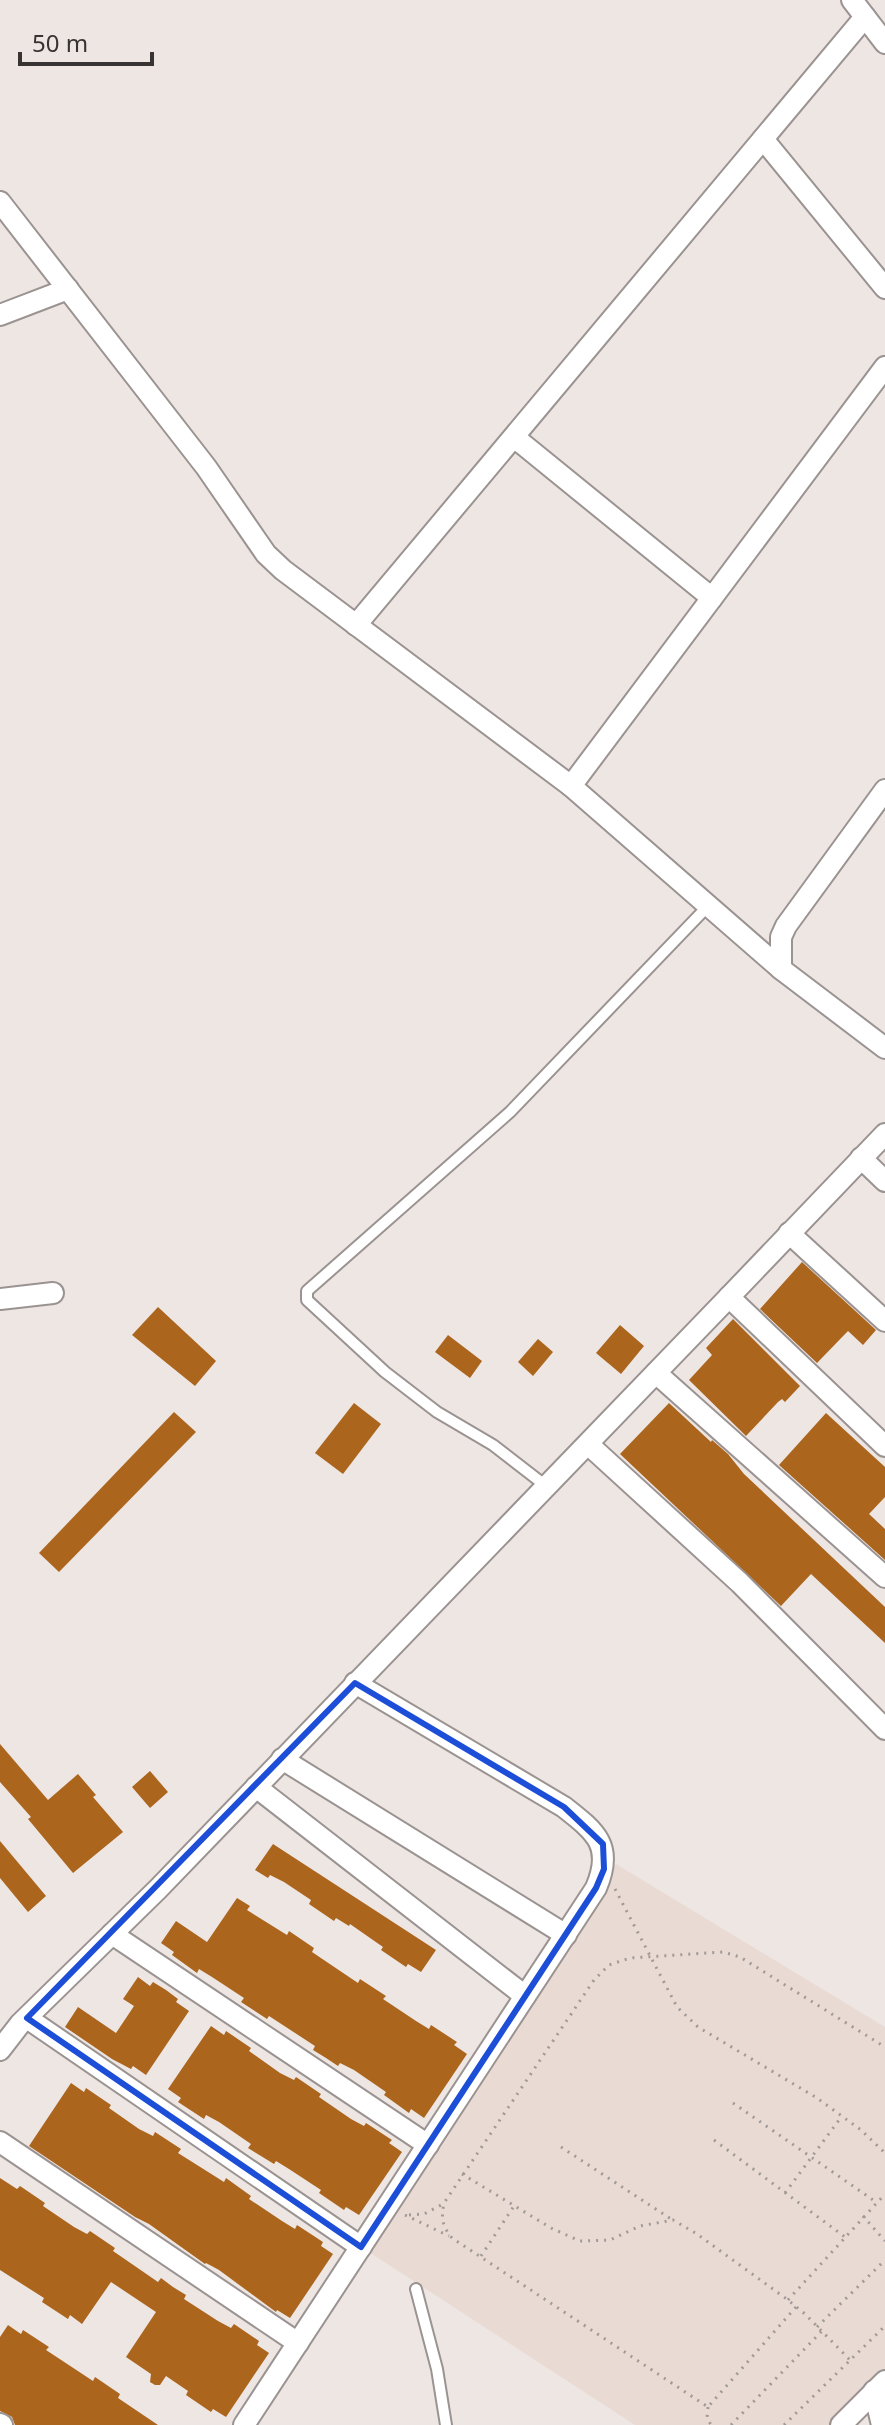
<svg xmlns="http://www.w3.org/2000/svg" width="885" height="2425" font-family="'Noto Sans',sans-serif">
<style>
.built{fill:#eadad4}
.building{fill:#ab651d}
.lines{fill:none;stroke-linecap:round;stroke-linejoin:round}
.service-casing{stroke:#9a9391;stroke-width:14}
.minor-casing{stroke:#9a9391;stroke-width:24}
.path{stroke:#a09a98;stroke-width:3;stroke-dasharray:2 6;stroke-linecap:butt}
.service{stroke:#fff;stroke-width:10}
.minor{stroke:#fff;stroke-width:20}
.marked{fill:none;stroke:#1d4ed8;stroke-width:6;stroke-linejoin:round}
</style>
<rect width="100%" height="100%" fill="#eee6e3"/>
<path class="built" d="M616 1864 885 2027V2375L835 2425H635L366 2250Z"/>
<g class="building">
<path d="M802 1262 876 1330 863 1345 848 1331 817 1363 760 1309Z"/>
<path d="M158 1307 216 1361 195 1386 132 1335Z"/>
<path d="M733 1319 800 1386 785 1402 782 1399 778 1402 746 1436 689 1380 712 1355 706 1348Z"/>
<path d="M620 1325 644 1346 621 1374 596 1353Z"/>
<path d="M448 1335 482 1361 470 1378 435 1352Z"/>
<path d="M538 1339 553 1352 533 1376 518 1362Z"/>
<path d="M354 1403 381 1424 343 1474 315 1453Z"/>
<path d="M669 1403 711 1442 712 1440 728 1454 744 1474 885 1607V1643L811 1574 781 1606 620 1454Z"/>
<path d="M174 1412 196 1432 59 1572 39 1553Z"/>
<path d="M826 1413 885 1467V1497L869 1514 885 1529V1560L779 1465Z"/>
<path d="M0 1744 48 1800 78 1774 96 1795 93 1797 123 1832 73 1873 28 1819 31 1817 0 1782Z"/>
<path d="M150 1771 168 1792 150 1808 132 1787Z"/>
<path d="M0 1841 46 1896 28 1912 0 1878Z"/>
<path d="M273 1844 436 1950 421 1972 408 1964 406 1967 381 1950 383 1947 350 1924 349 1926 336 1918 334 1921 309 1904 311 1900 284 1882 270 1875 268 1878 255 1870Z"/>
<path d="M237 1898 250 1906 247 1910 287 1935 289 1931 314 1948 312 1952 358 1983 360 1979 386 1996 383 1999 416 2021 429 2029 431 2025 457 2042 454 2045 467 2054 424 2118 411 2109 409 2113 384 2095 386 2092 354 2070 340 2063 338 2066 326 2058 313 2050 315 2046 269 2016 267 2019 241 2002 244 1998 212 1977 199 1969 197 1973 172 1955 174 1952 161 1943 176 1921 207 1942Z"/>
<path d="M138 1977 150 1986 153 1982 166 1990 178 1999 176 2002 189 2011 146 2075 133 2066 131 2069 112 2059 65 2027 78 2007 116 2033 134 2006 123 1999Z"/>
<path d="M211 2026 224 2035 226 2031 251 2048 249 2051 280 2073 294 2080 296 2077 321 2094 319 2097 351 2119 364 2126 366 2123 392 2140 389 2143 402 2152 359 2215 346 2207 344 2210 319 2193 321 2190 289 2169 276 2161 274 2164 248 2148 251 2144 219 2122 206 2115 204 2119 178 2102 181 2098 168 2089Z"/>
<path d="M71 2083 84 2092 86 2088 111 2105 109 2108 139 2129 153 2136 155 2132 181 2149 178 2153 224 2182 226 2178 251 2196 249 2199 282 2221 295 2229 297 2225 323 2242 321 2246 333 2254 290 2318 277 2310 276 2312 219 2270 206 2263 205 2264 149 2224 135 2217 29 2146Z"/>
<path d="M0 2178 17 2189 20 2186 45 2203 43 2206 74 2227 87 2234 90 2231 115 2248 113 2251 158 2282 161 2278 173 2287 186 2295 184 2299 218 2321 231 2328 234 2324 259 2341 257 2345 269 2353 226 2417 213 2409 211 2412 186 2395 188 2391 166 2376 160 2385H155L150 2382 151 2374 126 2357 156 2312 111 2282 82 2324 70 2315 68 2319 42 2302 44 2298 0 2270Z"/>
<path d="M8 2325 21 2334 23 2330 49 2347 46 2350 93 2381 95 2377 120 2394 118 2398 158 2425H15L12 2417 0 2411V2337Z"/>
</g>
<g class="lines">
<g class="service-casing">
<g id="service">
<path d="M546 1486 493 1445 437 1412 385 1372 307 1300V1291L510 1112 708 906"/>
<path d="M416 2289 437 2369 446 2425"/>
</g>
</g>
<g class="minor-casing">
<g id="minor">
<path d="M852 0 885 43"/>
<path d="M763 139 885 288"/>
<path d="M0 202 206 467 266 554 283 570 571 786 781 969 885 1048"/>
<path d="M0 315 68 289"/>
<path d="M514 437 712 598"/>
<path d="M356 625 865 17"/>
<path d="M571 786 885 367"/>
<path d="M781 969V937L786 926 885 790"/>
<path d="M861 1158 885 1181"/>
<path d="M789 1233 885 1321"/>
<path d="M729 1297 885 1134"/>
<path d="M0 1299 53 1293"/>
<path d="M656 1373 885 1577"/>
<path d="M589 1445 740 1583 885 1729"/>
<path d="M282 1759 566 1935"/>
<path d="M256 1787 525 1996"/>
<path d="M112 1934 428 2145"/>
<path d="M27 2018 361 2247"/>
<path d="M0 2050 20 2024 158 1889 729 1297 885 1446"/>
<path d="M0 2142 298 2343"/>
<path d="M874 2391 882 2425"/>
<path d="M0 2424 2 2425"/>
<path d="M244 2425 596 1888C614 1846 596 1832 564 1807L355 1683"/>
<path d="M841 2425 885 2381"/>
</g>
</g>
<g class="path">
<path d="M615 1889 677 2007 698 2027 817 2098 861 2130 885 2153"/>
<path d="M733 2103 876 2202"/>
<path d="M714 2140 845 2237"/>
<path d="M561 2147 671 2219"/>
<path d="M462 2174 551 2228 580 2241 610 2240 640 2226 673 2220 697 2234 788 2300 805 2314 850 2360"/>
<path d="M785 2193 842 2116"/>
<path d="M405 2215 449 2236"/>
<path d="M409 2215 424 2214 443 2204"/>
<path d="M863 2216 885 2241"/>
<path d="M481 2256 514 2206"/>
<path d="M788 2300 885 2194"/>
<path d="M796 2307 708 2407 452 2238C442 2226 441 2218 444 2203L594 1980 609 1965 630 1958 723 1952 740 1957 885 2047"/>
<path d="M817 2327 885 2260"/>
<path d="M708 2407 707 2418 711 2425"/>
<path d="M731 2425 822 2331"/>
<path d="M784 2425 885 2326"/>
</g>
<use href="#service" class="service"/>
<use href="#minor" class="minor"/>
</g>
<path class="marked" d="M355 1683 564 1807 603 1844 604 1869 596 1888 361 2247 27 2018Z"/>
<path d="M20 52v12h132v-12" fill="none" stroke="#373433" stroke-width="4"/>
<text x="32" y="52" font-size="24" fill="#373433" stroke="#eee6e3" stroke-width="6" paint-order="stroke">50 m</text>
</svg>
